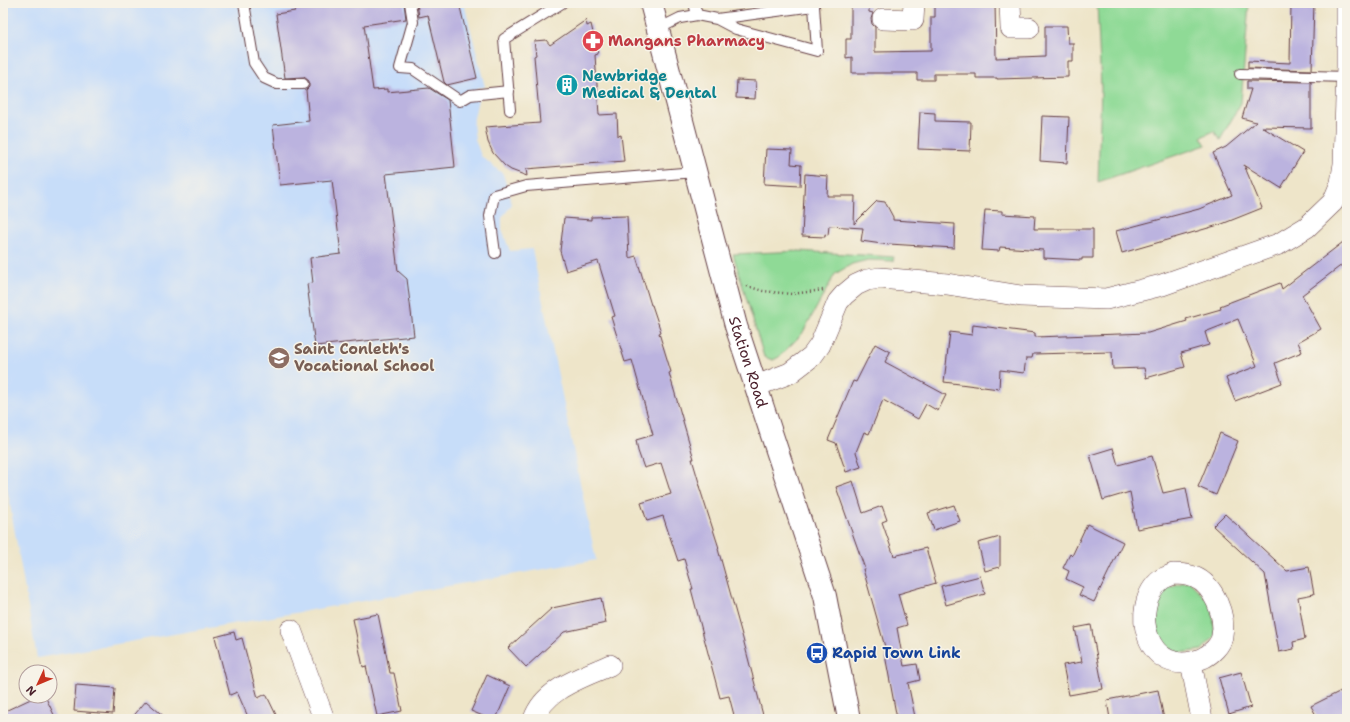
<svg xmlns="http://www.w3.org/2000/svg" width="1350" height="722" font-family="'Shantell Sans',sans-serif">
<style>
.built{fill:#c7ddf9}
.green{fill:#8fda96;stroke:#6c7c60}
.building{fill:#bbb3df}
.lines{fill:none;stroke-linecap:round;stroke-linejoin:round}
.lane-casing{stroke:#633d43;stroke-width:12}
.street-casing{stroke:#633d43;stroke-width:22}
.secondary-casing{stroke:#633d43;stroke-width:24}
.path{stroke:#633d43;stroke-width:2.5;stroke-dasharray:1 3;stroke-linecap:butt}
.lane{stroke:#fff;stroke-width:10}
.street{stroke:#fff;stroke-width:21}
.secondary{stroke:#fff;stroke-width:22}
.labels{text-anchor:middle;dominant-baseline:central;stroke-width:3;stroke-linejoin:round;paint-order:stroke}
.health-label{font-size:15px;font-weight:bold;fill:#be3a42;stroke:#f7f3e8;text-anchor:start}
.culture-label{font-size:15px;font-weight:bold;fill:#0d838f;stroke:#f7f3e8;text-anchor:start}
.education-label{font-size:15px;font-weight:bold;fill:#785e54;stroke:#f7f3e8;text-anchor:start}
.street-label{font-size:15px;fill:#4a1f2b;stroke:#f7f3e8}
.transit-label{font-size:15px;font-weight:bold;fill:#164399;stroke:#f7f3e8;text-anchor:start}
</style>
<rect width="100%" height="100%" fill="#f7f3e8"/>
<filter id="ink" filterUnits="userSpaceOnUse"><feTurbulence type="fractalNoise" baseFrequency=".025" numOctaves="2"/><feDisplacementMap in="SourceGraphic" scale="8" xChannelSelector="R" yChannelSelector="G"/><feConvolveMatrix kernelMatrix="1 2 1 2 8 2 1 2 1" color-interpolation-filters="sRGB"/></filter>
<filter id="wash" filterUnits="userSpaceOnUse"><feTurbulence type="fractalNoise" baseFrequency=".012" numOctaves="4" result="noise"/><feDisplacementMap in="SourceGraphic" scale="16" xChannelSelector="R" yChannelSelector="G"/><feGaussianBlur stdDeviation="0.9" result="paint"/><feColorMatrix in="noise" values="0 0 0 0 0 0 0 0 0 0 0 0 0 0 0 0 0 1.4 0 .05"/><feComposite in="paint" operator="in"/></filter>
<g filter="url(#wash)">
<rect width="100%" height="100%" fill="#eee5c9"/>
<path class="built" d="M3 3H464L485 87 476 88 478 99 473 123 475 139 481 156 503 174 512 204 502 218V230L510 251 532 249 596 560 37 658 3 465Z"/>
<g class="green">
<path d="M1097 3H1249L1241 103 1220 140 1214 131 1201 137 1206 145 1098 182 1101 88Z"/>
<path d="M799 251 894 257 893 261 868 260 852 264 835 274 802 334 779 357 773 360 764 357 733 254Z"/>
<path d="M1189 581 1212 605 1215 636 1202 650 1171 654 1150 622 1160 589Z"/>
</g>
<g id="blocks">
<g class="building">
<path d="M294 3H404L406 19 364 25 373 90 387 89V92L429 88 448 100 455 167 386 174 398 271 407 279 414 336 315 346 307 284 313 283 310 258 341 254 332 180 280 185 273 125 309 121 306 90 309 87V81L304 77 285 78 276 14 295 11Z"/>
<path d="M417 3H459L477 78 447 85 444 82 428 15 419 17Z"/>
<path d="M851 3H869V12L873 13 871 19 872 24 875 27V52L931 51V17H935V3H995L996 58 1045 56V26H1067L1068 43H1073V61H1068V77L997 79V78H976V74H934V80H917V73H852V57L846 58V39H851Z"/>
<path d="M1291 3H1314L1312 70 1248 68V61L1290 63Z"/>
<path d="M586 20 587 26 591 24 598 54 595 55 599 115 617 114 618 136 621 135 624 161 526 169 527 176 511 170 505 166 493 153 488 142 485 127 540 123 534 56 536 55 534 41 546 40 550 45Z"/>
<path d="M737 80 756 81 755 99 736 98Z"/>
<path d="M1247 81 1311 82V128L1262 127 1303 152 1281 188 1244 165 1262 208 1222 224 1122 253 1116 231 1199 209 1232 195 1213 153 1226 147 1256 122 1242 118 1251 89H1247Z"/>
<path d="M920 112 935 113V121L971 122 970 151 918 149Z"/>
<path d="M1042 116 1069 117 1067 163 1040 161Z"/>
<path d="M766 149 792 150 791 164 801 165 800 186 764 184Z"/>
<path d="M805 174 828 176 827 196H855L854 224 877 201 885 202 893 217V220L955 224 954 248 889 244V245L861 241 863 228 829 226 828 235 825 234V237L802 236Z"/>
<path d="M985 210 1002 211V214L1035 216 1034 229H1093V258H1082V260L1043 258V250L1000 247 999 251 982 250Z"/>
<path d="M627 216 629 258 636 256 651 305H652L661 332 659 333 671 372 669 373 694 459H692L700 486H699L719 548 718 549 742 635 764 719H735L729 696 720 698 691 589H693L684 559 678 561 663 516 647 521 641 503 671 494 661 463 644 468 638 451 636 440 653 435 632 360 625 362 611 317 615 316 598 261 566 271 560 251 564 218 591 220V217Z"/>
<path d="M1347 239V261L1302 295 1321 329 1298 342 1302 352 1275 363 1282 383 1235 401 1226 378 1257 366 1238 319 1205 332 1209 345 1181 353 1185 367 1146 378 1144 368 1113 369 1112 352 1033 354 1032 358H1026L1024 373 1000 370 999 389 944 382 950 332 972 335 973 325 1035 333V337L1148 333 1187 321 1186 319 1221 309 1220 306 1280 283 1282 289Z"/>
<path d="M875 344 890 352 885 362 946 395 938 411 926 404 918 419 883 400 869 434 864 432 856 452 861 467 846 472 836 443 828 440 853 381 856 382Z"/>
<path d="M1220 433 1238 441 1216 495 1198 487Z"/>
<path d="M1113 448 1118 465 1152 456 1163 493 1186 488 1192 519 1137 529 1130 492 1103 500 1090 455Z"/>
<path d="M853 481 863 513 882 506 887 520 882 522 894 556 926 548 936 583 898 594 907 625 897 628 904 666 917 664 920 680 908 683 915 717 897 719 885 655 887 654 863 569H865L836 487Z"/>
<path d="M954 505 960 521 934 530 928 513Z"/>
<path d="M1225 514 1287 571 1309 567 1314 594 1298 597 1305 639 1293 642 1294 649 1279 652 1265 574 1213 526Z"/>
<path d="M1087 524 1123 542 1094 602 1079 595 1083 587 1066 579 1069 571 1063 568 1070 554 1072 556Z"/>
<path d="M1000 537V567L985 571 978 543Z"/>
<path d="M980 576 985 594 946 605 941 586Z"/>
<path d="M601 598 606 623 564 632 526 667 508 648 552 608Z"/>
<path d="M378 614 390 673H394L402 711 377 716 366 666 363 667 353 619Z"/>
<path d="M1091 625 1103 689 1069 695 1063 665 1082 662 1075 628Z"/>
<path d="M234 632 236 640 242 638 258 698 266 694 278 719H249L237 692 230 695 215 637Z"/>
<path d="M1241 672 1251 707 1229 714 1219 678Z"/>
<path d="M487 675 510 686 496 719H490L471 711Z"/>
<path d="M76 685 115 688 113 714 74 711Z"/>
<path d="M1347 688V719H1318L1311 706Z"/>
<path d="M1158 690 1164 719H1110L1107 700Z"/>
<path d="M37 696H45L56 719H3V712Z"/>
<path d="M146 701 167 719H131Z"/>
</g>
</g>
</g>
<g filter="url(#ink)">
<use href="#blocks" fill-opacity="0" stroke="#633d43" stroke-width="1"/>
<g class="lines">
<g class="lane-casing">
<g id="lane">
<path d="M244 3 254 63 264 78 277 84H303"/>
<path d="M410 3 413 22 400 68 413 69 460 101 470 95 509 91"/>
<path d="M694 3 697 15"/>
<path d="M658 29 680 18 697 15 717 19 814 6 817 51 736 29 717 19"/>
<path d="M1240 74 1347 77"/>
<path d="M510 110 504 39 562 3"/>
<path d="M495 253 490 216 494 195 526 186 695 172"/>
</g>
</g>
<g class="street-casing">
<g id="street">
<path d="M1010 3 1011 28H1029"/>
<path d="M883 19 913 20 914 3"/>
<path d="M756 386 790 373 812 356 820 345 838 302 844 295 856 285 867 280 880 278 947 284 1021 296 1106 299 1162 285 1279 244 1307 227 1333 202 1341 183 1344 164 1347 66V3"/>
<path d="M1173 574C1180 574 1187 574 1194 577 1214 585 1226 616 1222 636 1221 645 1211 654 1203 658 1147 683 1127 605 1162 579 1165 577 1170 576 1173 574Z"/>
<path d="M291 630 324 719"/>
<path d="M1191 663 1202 719"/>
<path d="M534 719C545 688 582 678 610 665"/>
</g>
</g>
<g class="secondary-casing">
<g id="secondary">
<path id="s1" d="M651 3 736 326 825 596 849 719"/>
</g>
</g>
<path class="path" d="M747 286 763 291 792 294 823 290"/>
<use href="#lane" class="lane"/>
<use href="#street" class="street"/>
<use href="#secondary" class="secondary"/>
</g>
</g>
<defs>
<g id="pharmacy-disc" transform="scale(1.15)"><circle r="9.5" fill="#e0444e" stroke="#f7f3e8"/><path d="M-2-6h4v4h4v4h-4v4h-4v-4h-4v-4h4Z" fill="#fff"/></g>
<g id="building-disc" transform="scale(1.15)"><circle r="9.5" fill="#0f9aa8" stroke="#f7f3e8"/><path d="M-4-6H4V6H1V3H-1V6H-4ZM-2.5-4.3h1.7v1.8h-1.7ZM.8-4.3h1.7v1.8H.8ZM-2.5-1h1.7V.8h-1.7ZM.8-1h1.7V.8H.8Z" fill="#fff"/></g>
<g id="school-disc" transform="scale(1.15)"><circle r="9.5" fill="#8d6e63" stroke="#f7f3e8"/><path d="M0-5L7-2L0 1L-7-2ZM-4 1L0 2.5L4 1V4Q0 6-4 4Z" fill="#fff"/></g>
<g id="bus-disc" transform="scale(1.15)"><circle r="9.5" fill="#1a4fb4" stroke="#f7f3e8"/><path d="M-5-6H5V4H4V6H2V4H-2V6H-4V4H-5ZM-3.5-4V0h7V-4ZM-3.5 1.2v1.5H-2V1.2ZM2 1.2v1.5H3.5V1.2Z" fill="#fff"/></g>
</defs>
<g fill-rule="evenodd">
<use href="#pharmacy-disc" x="593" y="41"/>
<use href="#building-disc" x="567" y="85"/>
<use href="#school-disc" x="279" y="358"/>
<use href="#bus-disc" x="817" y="653"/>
</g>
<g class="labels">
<g class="health-label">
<text x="608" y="41">Mangans Pharmacy</text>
</g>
<g class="culture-label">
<text x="582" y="76">Newbridge<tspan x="582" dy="17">Medical &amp; Dental</tspan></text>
</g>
<g class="education-label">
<text x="294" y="349">Saint Conleth's<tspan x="294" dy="17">Vocational School</tspan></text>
</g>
<g class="street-label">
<text stroke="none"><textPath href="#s1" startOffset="372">Station Road</textPath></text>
</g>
<g class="transit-label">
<text x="832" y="653">Rapid Town Link</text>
</g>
</g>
<rect width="1350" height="722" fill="none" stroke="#f7f3e8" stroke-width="16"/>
<g transform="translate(38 684) rotate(226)"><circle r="19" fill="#f7f3e8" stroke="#b29e9c"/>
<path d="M0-3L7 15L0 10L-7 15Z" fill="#c8321e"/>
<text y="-6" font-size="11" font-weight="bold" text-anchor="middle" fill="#4a1f2b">N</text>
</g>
</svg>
